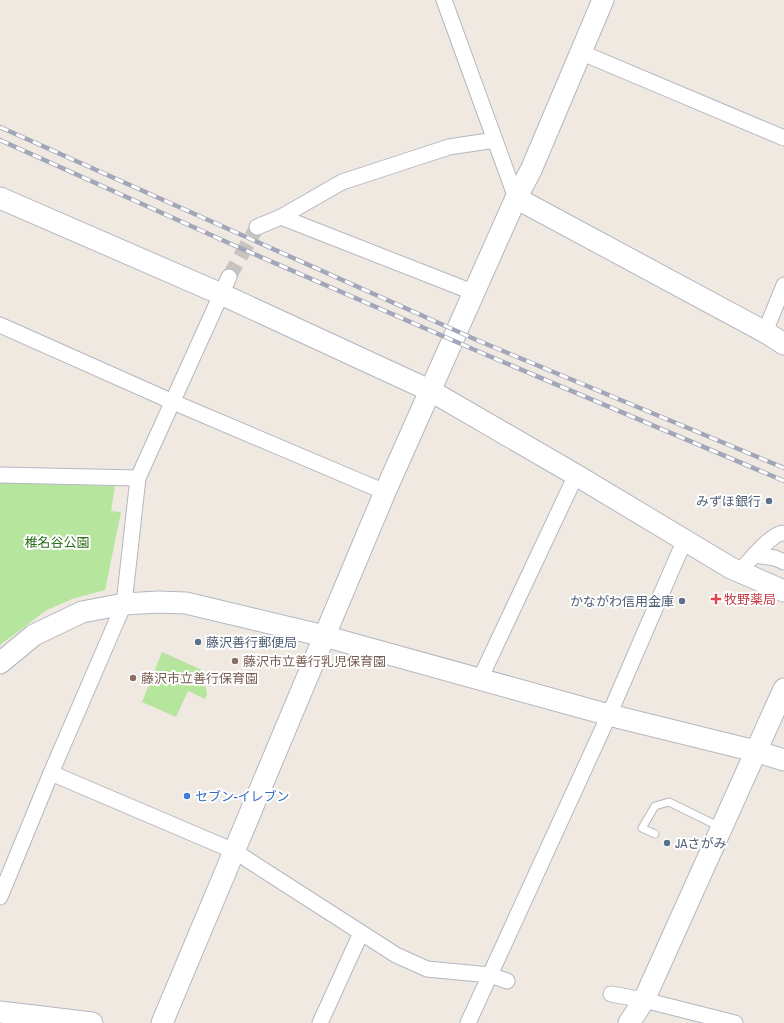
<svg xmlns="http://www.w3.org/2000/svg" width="784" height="1023" font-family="'Archivo Narrow','Noto Sans JP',sans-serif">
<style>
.green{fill:#b6e59e}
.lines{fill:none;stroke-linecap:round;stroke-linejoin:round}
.street-tunnel{stroke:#c8c4bd;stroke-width:15;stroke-dasharray:15 8;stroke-linecap:butt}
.lane-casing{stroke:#b4b7c1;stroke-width:9}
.street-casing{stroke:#b4b7c1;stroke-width:17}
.secondary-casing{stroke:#b4b7c1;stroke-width:23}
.lane{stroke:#fff;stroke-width:7}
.street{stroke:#fff;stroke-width:15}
.secondary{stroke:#fff;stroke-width:21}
.rail-casing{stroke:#a3a6b8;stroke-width:4.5}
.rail{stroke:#fff;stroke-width:3;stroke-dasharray:9;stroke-linecap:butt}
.service-dot{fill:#5c6f8a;stroke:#fff;stroke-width:1.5}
.health-dot{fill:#e0444e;stroke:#fff;stroke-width:1.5}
.education-dot{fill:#8d6e63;stroke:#fff;stroke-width:1.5}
.shop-dot{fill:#3f7fe0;stroke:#fff;stroke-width:1.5}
.labels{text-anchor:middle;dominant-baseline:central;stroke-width:4;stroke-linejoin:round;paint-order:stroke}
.service-label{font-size:13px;fill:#4e5e75;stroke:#fff;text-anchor:end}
.park-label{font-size:13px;fill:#2c6e1b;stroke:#fff}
.health-label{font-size:13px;fill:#be3a42;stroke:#fff;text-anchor:start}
.education-label{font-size:13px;fill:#785e54;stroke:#fff;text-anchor:start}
.shop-label{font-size:13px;fill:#366cbe;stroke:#fff;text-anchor:start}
</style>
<rect width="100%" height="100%" fill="#efe9e1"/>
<g class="green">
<path d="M0 482 115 486 111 511 121 512 105 590 72 599 47 610 0 645Z"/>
<path d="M162 652 202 670 207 694 205 699 188 691 176 717 142 702Z"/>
</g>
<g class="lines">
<path class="street-tunnel" d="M229 277 257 227"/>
<g class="lane-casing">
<path id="lane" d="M655 834 642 828 655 806 669 802 720 827"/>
</g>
<g class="street-casing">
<g id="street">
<path d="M444 0 516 198"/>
<path d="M580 52 784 138"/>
<path d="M257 227 281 217"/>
<path d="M475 293 281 217 342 182 449 147 495 140"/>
<path d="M0 325 173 402 385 492"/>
<path d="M765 332 784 285"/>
<path d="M0 475 138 478"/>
<path d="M755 555 775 558 784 562"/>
<path d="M739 572C748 563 772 532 784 533"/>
<path d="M480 679 576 475"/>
<path d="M51 773 234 851 396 955 427 969 490 975 507 981"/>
<path d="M0 897 51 773 124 604 138 478 229 277"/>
<path d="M611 994 644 1000 735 1023"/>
<path d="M320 1023 361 933"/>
<path d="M468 1023 609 715 679 553 686 541"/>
</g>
</g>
<g class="secondary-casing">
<g id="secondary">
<path d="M0 198 221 294 431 391 576 475 731 568 784 591"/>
<path d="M516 198 765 332 784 344"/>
<path d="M0 663 34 635 82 612 124 604 158 602 186 603 324 636 609 715 755 751 784 760"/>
<path d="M0 1012 92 1023"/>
<path d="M162 1023 385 492 516 198 531 170 603 0"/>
<path d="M629 1023 644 1000 784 689"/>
</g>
</g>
<use href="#lane" class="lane"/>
<use href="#street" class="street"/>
<use href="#secondary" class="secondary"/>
<g class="rail-casing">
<g id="rail">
<path d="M0 127 479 341 784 468"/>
<path d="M0 140 231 244 475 350 784 481"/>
</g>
</g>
<use href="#rail" class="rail"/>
</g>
<g class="service-dot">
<circle cx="769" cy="501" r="4"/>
<circle cx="682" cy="601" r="4"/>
<circle cx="198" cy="642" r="4"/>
<circle cx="667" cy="843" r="4"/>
</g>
<path class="health-dot" d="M714 593h4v4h4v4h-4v4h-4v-4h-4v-4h4z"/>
<g class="education-dot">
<circle cx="235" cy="661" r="4"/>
<circle cx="133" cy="678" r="4"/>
</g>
<circle class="shop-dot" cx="187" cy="796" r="4"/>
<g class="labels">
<g class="service-label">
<text x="761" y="501">みずほ銀行</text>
<text x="674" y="601">かながわ信用金庫</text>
<text x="206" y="642" text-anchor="start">藤沢善行郵便局</text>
<text x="675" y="843" text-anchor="start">JAさがみ</text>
</g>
<g class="park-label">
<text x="57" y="542">椎名谷公園</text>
</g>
<g class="health-label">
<text x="724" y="599">牧野薬局</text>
</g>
<g class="education-label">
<text x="243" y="661">藤沢市立善行乳児保育園</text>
<text x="141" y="678">藤沢市立善行保育園</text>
</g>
<g class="shop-label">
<text x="195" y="796">セブン-イレブン</text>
</g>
</g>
</svg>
